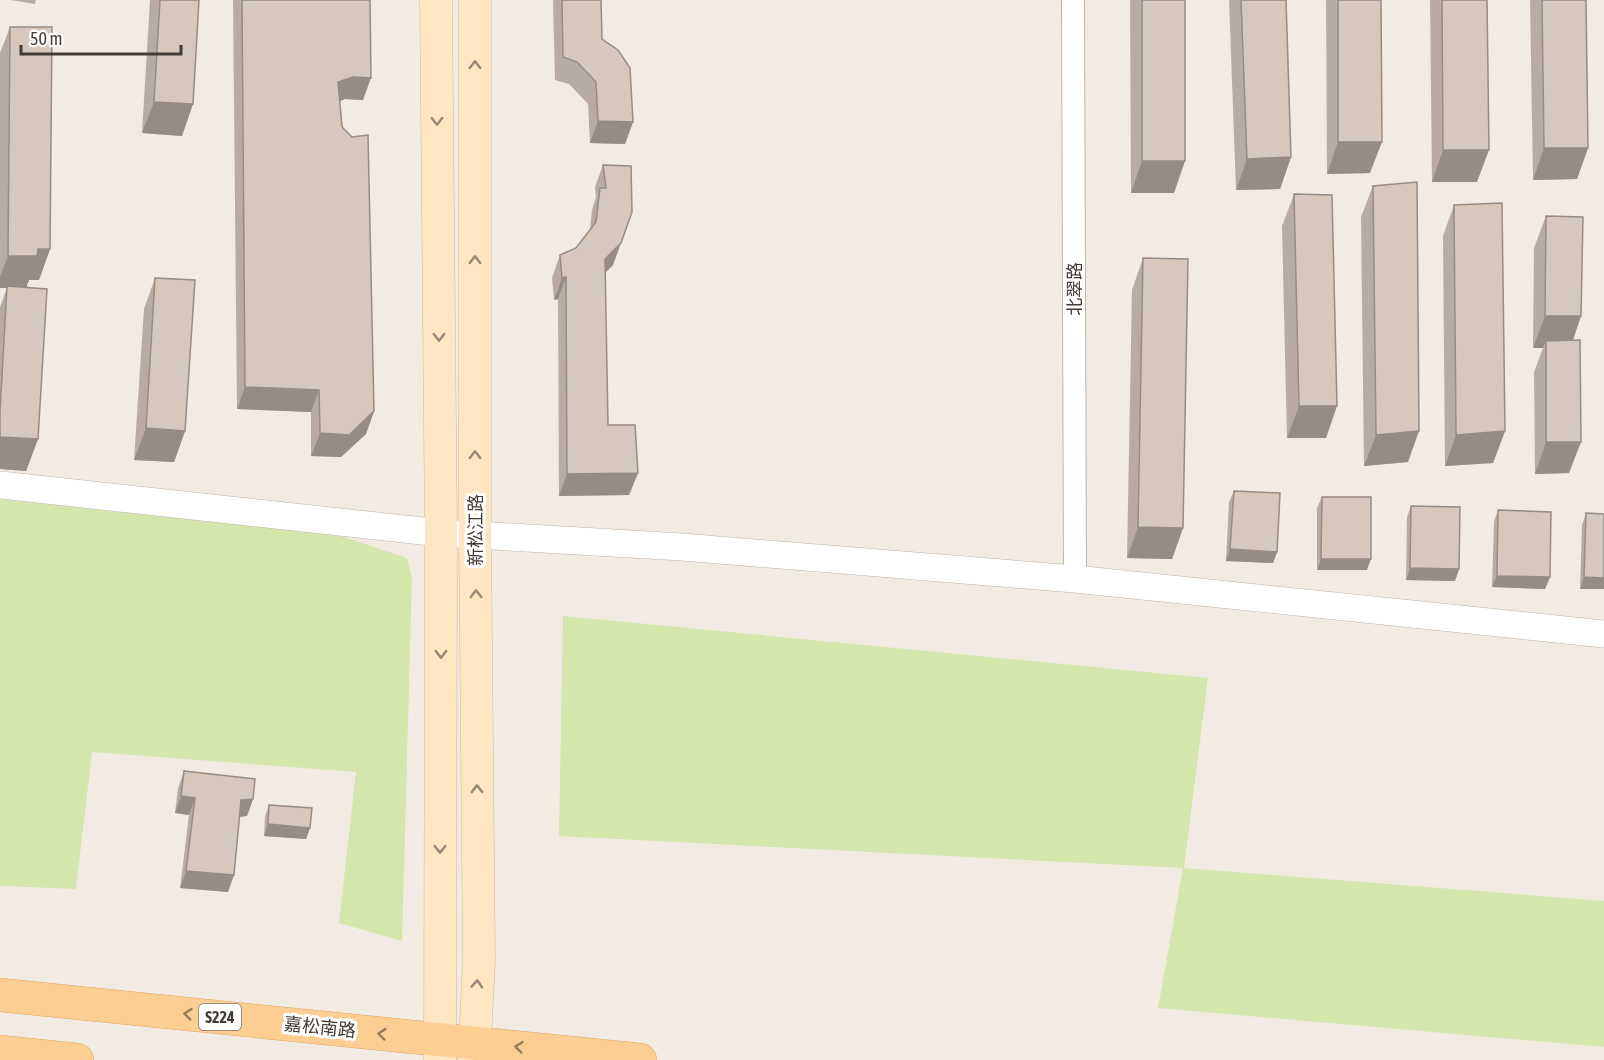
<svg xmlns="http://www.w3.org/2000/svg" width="1604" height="1060" font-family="'Asap Condensed','Noto Sans SC',sans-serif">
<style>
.green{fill:#d4e6ac}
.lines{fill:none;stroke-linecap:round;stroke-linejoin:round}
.minor-casing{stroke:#bfb4a9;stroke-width:24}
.tertiary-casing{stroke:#bfb4a9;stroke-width:28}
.secondary-casing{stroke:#d4ba95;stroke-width:33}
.primary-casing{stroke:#e1a862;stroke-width:34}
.minor{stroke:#fff;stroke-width:22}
.tertiary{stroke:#fff;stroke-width:27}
.secondary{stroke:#fde6c1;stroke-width:32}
.primary{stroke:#fcce91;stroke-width:33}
.wall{fill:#b8aca2}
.shaded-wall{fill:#968c84}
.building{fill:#d6c8bc;stroke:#968c84;stroke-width:1.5}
.oneway{stroke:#978873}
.oneway2{stroke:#967d5e}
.labels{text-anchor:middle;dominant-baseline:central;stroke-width:6;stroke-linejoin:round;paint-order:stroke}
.shield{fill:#fff;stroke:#7b7671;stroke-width:1.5}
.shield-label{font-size:16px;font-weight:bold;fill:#433b34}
.street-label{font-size:18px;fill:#433b34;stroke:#fff}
</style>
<rect width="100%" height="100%" fill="#f1ebe3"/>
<g class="green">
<path d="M0 499 341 536 407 558 412 579 402 941 339 923 356 772 92 752 76 889 0 886Z"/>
<path d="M563 616 1208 678 1184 868 1604 901V1047L1158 1008 1183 868 559 836Z"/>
</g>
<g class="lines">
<g class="minor-casing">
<path id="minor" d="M1073 0 1075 579"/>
</g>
<g class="tertiary-casing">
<path id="tertiary" d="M0 485 441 533 682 547 1075 579 1604 634"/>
</g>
<g class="secondary-casing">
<g id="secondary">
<path d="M436 0 441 533 440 1060"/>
<path d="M474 1060 479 961 475 534V0"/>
</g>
</g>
<g class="primary-casing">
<g id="primary">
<path d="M0 995 640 1060"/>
<path d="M0 1052 77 1060"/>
</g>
</g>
<use href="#minor" class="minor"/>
<use href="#tertiary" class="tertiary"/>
<use href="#secondary" class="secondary"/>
<use href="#primary" class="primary"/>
</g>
<g class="wall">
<path d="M11 0H36L35 4Z"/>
<path d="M150 0H199L182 136 142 133Z"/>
<path d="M233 0H370L363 100 345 99 340 101 374 411 366 434 341 457 311 456V412L237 409Z"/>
<path d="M553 0H601L602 39 633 122 625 144 590 143 588 104 569 84 555 80Z"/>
<path d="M1130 0H1185L1174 193H1131Z"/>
<path d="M1229 0H1286L1291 157 1280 189 1236 190Z"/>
<path d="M1326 0H1381L1370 173 1327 174Z"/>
<path d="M1430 0H1487L1477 182H1432Z"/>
<path d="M1530 0H1586L1588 148 1577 179 1533 180Z"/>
<path d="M10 27 50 249 39 280H29L26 287 38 439 26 471 0 469V307L7 288H0V53Z"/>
<path d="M603 165 613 265 605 273 608 425 638 473 629 495 559 496 558 299 554 300 552 278 560 255 576 248 590 230 592 210 596 197 595 187Z"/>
<path d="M1373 186 1408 462 1364 466 1361 217Z"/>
<path d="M1294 194 1326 438H1287L1282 226Z"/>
<path d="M1454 205 1505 431 1493 463 1445 466 1443 236Z"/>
<path d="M1546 216 1581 316 1573 340 1569 473 1535 474 1534 372 1543 348H1533L1534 248Z"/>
<path d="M1143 258 1183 528 1172 559 1127 558 1132 290Z"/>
<path d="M155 278 185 431 174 462 134 460 144 309Z"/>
<path d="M1234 491 1277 552 1273 563 1226 561 1229 502Z"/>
<path d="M1322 497 1367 570H1317V508Z"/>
<path d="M1411 506 1459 569 1455 581 1406 580 1407 517Z"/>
<path d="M1498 510 1550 577 1545 589 1492 587 1494 522Z"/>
<path d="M1586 513 1604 514V589H1580L1582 525Z"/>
<path d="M184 771 253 799 247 816 239 817 228 892 180 888 189 815 175 813 178 788Z"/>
<path d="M269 805 310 828 306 839 264 836 265 816Z"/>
</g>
<g class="shaded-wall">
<path d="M353 77 371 78 363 100 345 99 330 105 338 82Z"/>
<path d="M154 102 193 104 182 136 142 133Z"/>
<path d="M598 121 633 122 625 144 590 143Z"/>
<path d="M1338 142H1382L1370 173 1327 174Z"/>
<path d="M1544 148H1588L1577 179 1533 180Z"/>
<path d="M1443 150H1489L1477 182H1432Z"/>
<path d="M1291 157 1280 189 1236 190 1247 159Z"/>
<path d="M1142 161H1185L1174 193H1131Z"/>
<path d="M621 243 613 265 597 281 605 259Z"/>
<path d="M38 249H50L39 280H29L26 288H0V277L8 256Z"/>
<path d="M566 277 558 299 554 300 562 278Z"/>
<path d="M1545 316H1581L1570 348 1546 341 1543 348H1533Z"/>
<path d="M245 387 319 390 311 412 237 409Z"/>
<path d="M1299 406H1337L1326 438H1287Z"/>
<path d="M374 411 366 434 341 457 311 456 320 433Z"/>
<path d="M146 428 185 431 174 462 134 460Z"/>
<path d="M1419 431 1408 462 1364 466 1376 435Z"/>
<path d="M1505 431 1493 463 1445 466 1456 435Z"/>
<path d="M0 437 38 439 26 471 0 469Z"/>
<path d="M1546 442H1581L1569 473 1535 474Z"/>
<path d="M638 473 629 495 559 496 567 474Z"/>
<path d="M1138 527 1183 528 1172 559 1127 558Z"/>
<path d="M1230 549 1277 552 1273 563 1226 561Z"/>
<path d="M1321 559H1371L1367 570H1317Z"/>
<path d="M1410 568 1459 569 1455 581 1406 580Z"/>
<path d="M1497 576 1550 577 1545 589 1492 587Z"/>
<path d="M1584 577 1604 578V589H1580Z"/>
<path d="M181 796 195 798 189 815 175 813Z"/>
<path d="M253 799 247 816 235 817 241 800Z"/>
<path d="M268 824 310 828 306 839 264 836Z"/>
<path d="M186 871 234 875 228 892 180 888Z"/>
</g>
<g class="building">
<path d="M160 0H199L193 104 154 102Z"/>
<path d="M242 0H370L371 78 353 77 338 82 342 127 352 137 368 135 374 411 349 435 320 433 319 390 245 387Z"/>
<path d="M562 0H601L602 39 618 50 630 68 633 122 598 121 596 82 577 62 563 57Z"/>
<rect x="1142" y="0" width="43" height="161"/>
<path d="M1241 0H1286L1291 157 1247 159Z"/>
<path d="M1338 0H1381L1382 142H1338Z"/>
<path d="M1442 0H1487L1489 150H1443Z"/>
<path d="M1542 0H1586L1588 148H1544Z"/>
<path d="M10 27H52L50 249H38L37 256H8Z"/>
<path d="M603 165 631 166 632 212 621 243 605 259 608 425H635L638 473 567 474 566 277 562 278 560 255 576 248 596 222 600 188H606Z"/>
<path d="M1417 182 1419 431 1376 435 1373 186Z"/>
<path d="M1294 194 1332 195 1337 406H1299Z"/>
<path d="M1502 203 1505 431 1456 435 1454 205Z"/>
<path d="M1546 216 1583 217 1581 316H1545Z"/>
<path d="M1143 258 1188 259 1183 528 1138 527Z"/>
<path d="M155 278 195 280 185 431 146 428Z"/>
<path d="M7 286 47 289 38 439 0 437V412Z"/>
<path d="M1580 340 1581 442H1546V341Z"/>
<path d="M1234 491 1280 493 1277 552 1230 549Z"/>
<path d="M1322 497H1371V559H1321Z"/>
<path d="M1411 506 1460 507 1459 569 1410 568Z"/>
<path d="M1498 510 1551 512 1550 577 1497 576Z"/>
<path d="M1586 513 1604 514V578L1584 577Z"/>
<path d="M184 771 255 779 253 799 241 800 234 875 186 871 195 798 181 796Z"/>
<path d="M269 805 312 808 310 828 268 824Z"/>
</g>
<defs><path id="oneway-chevron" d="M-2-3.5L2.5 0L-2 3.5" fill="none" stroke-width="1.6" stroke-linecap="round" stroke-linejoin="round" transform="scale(1.5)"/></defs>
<g class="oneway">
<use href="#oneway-chevron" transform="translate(475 65) rotate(-90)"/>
<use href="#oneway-chevron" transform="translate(437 121) rotate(89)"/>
<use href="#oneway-chevron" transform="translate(475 260) rotate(-90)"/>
<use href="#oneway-chevron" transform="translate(439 337) rotate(90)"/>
<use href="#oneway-chevron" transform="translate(475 455) rotate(-90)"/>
<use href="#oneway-chevron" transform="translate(476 594) rotate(-91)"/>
<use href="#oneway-chevron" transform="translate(441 654) rotate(90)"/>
<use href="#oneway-chevron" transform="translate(477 789) rotate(-91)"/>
<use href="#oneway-chevron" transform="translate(440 849) rotate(90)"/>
<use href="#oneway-chevron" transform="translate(477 984) rotate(-86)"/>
</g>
<g class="oneway2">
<use href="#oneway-chevron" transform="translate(188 1014) rotate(-174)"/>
<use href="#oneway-chevron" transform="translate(382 1034) rotate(-174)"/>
<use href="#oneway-chevron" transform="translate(519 1047) rotate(-174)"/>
</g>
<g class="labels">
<rect class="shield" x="199" y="1004" width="42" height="26" rx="4.5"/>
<g class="shield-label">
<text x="220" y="1017">S224</text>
</g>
<g class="street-label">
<text transform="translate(1074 289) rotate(-90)">北翠路</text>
<text transform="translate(475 530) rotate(-90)">新松江路</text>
<text transform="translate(320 1027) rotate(6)">嘉松南路</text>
</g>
</g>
<path d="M21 45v9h160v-9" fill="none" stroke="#433b34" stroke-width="3"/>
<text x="30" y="45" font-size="18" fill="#433b34" stroke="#ffffff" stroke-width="4.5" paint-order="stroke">50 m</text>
</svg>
